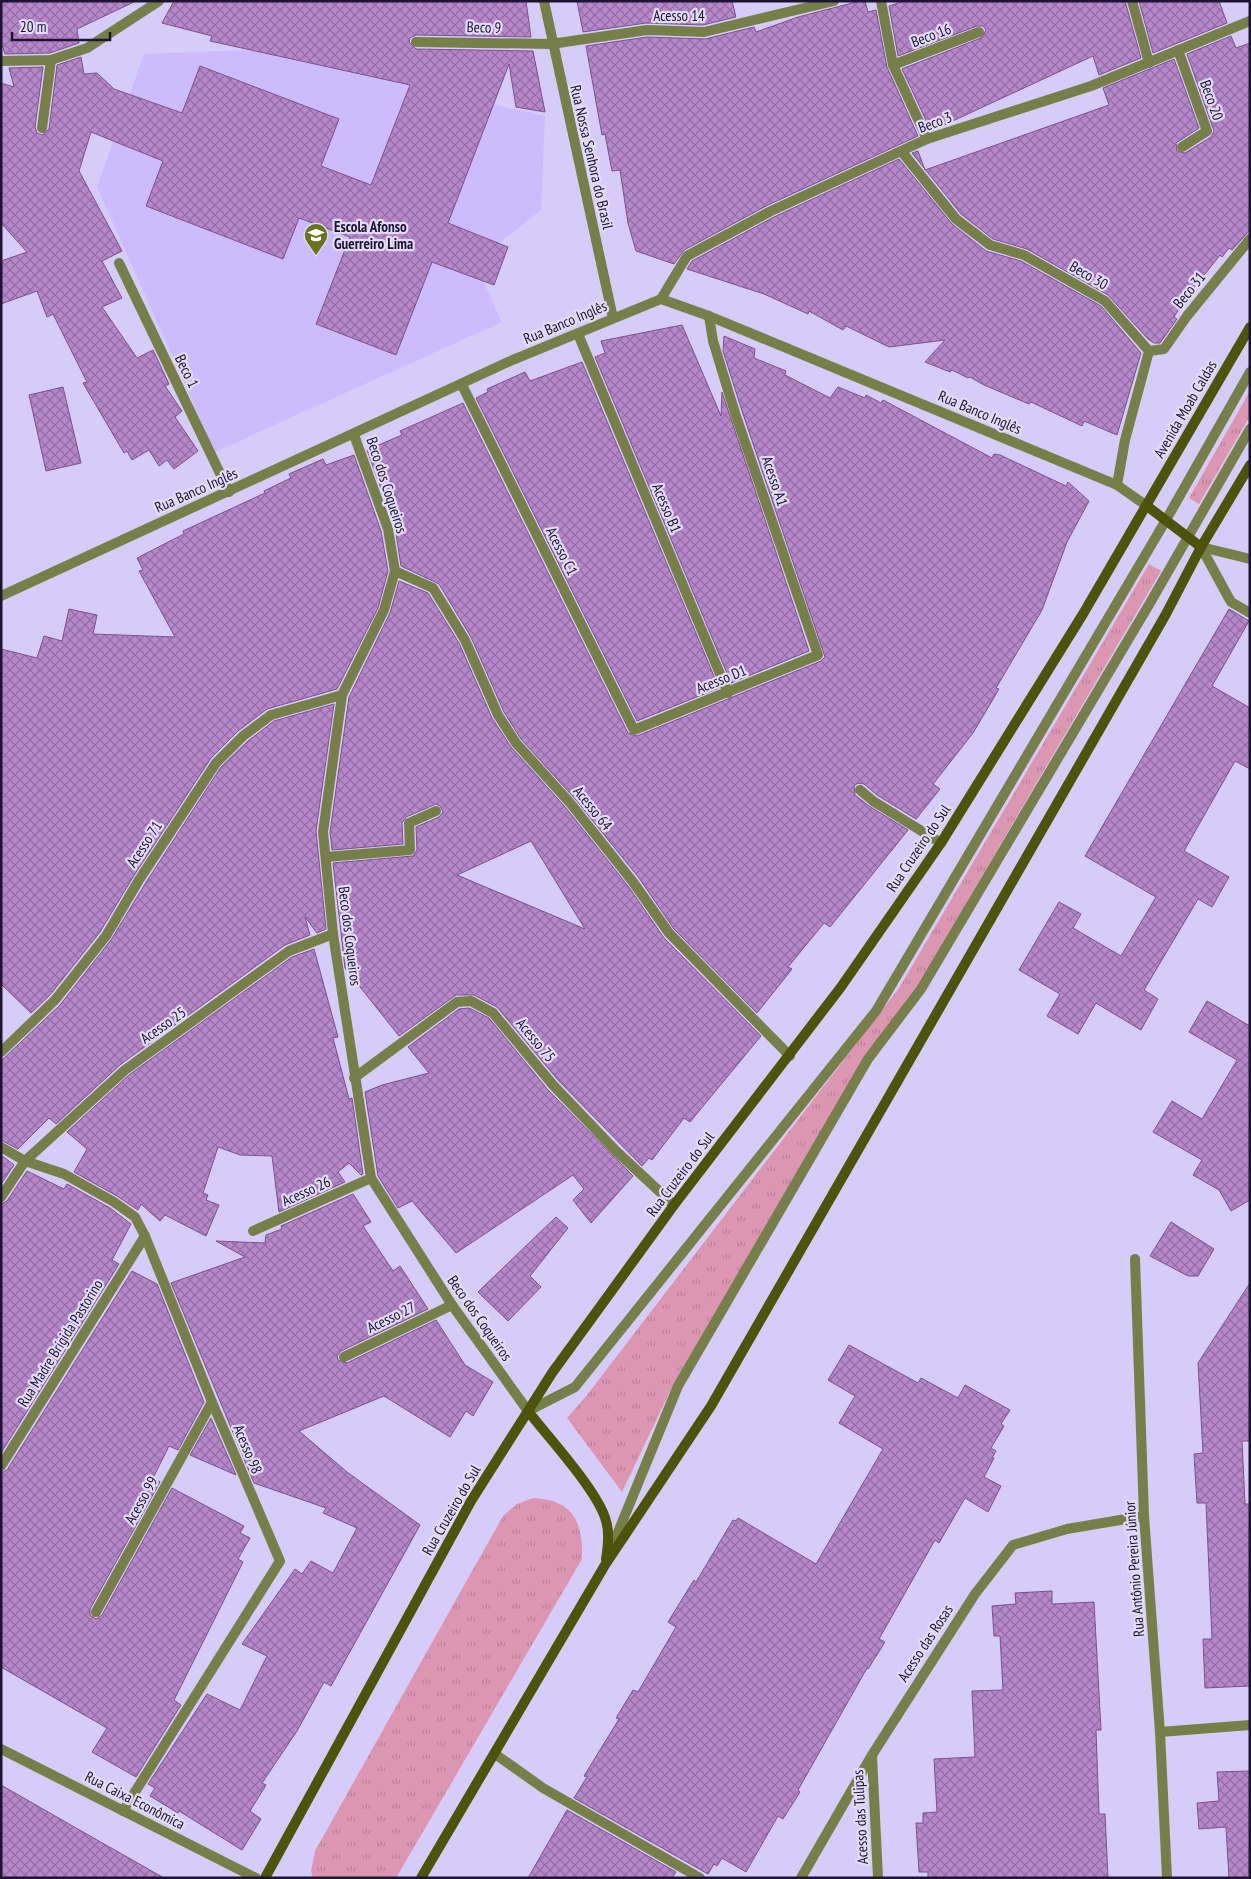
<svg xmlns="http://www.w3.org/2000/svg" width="1251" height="1879" font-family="'PT Sans Narrow',sans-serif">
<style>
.built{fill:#ccbcfd}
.grass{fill:url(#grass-tufts)}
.building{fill:url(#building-cross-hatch);stroke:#7b508d;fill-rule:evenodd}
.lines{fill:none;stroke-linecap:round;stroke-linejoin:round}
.service{stroke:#777f49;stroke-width:10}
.minor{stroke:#777f49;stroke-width:10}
.tertiary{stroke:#777f49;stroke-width:10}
.secondary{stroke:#4d540a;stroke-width:10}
.labels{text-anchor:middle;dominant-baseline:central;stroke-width:4.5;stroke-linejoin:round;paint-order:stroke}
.street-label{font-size:15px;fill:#1c1430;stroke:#e2dcfa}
.poi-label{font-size:15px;font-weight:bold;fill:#1c1430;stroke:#e2dcfa;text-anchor:start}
</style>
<defs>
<pattern id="grass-tufts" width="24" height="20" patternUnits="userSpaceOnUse" patternTransform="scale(1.25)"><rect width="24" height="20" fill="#dd96b1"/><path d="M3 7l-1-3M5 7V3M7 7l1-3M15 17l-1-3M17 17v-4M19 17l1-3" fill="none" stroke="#bd8099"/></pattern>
<pattern id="building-cross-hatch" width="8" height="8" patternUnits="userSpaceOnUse" patternTransform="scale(1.25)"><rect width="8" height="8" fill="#b687ca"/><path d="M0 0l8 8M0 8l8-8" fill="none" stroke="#936da4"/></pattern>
</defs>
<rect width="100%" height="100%" fill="#d6ccf9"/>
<path class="built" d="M248 50 545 116 541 210 499 243 508 247 501 265 483 281 502 322 215 452 97 187 144 54Z"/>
<g class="grass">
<path d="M1250 391V416L1199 504 1189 498Z"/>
<path d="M1149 564 1161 571 919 983 865 1056 674 1383 622 1492 567 1418 587 1395 899 988Z"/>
<path d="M533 1498C573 1500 583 1521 582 1559L396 1878H313L311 1871 315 1851 503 1516 517 1504Z"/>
</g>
<g class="building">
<path d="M1 1H136L77 29 79 43 50 53 5 54 1 41Z"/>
<path d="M174 1H526L531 37 416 35 410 38 409 42 416 49 533 51 545 112 516 107 509 64 448 223 508 247 494 285 432 262 396 355 316 324 350 237 299 218 283 259 146 206 163 161 91 132 79 171 122 251 102 261 122 298 102 307 137 358 153 350 169 384 165 386 182 411 175 417 198 451 174 469 167 460 159 466 149 450 132 460 127 451 124 453 83 383 87 382 53 314 47 317 37 291 1 304V261L27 252 1 223V83L14 87 9 68 43 67 35 127 37 133 42 135 49 129 57 65 81 57 84 74 97 73 114 89 182 113 200 66 339 119 321 166 371 185 410 85 210 41 212 36 162 23Z"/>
<path d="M577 1H732L736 17 703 25 646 23 583 32Z"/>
<path d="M860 1H865L868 12 876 10 887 67 918 136 768 205 684 250 674 264 636 251 628 223 620 170 612 171 605 134 602 135 586 46 647 37 705 39 754 27 756 32 798 17Z"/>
<path d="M904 1H1125L1141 58 1099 75 1093 56 931 131 902 69 981 38 986 30 983 26H977L898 56 889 6Z"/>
<path d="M1139 1H1219L1227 23 1153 53Z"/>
<path d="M1231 36 1236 48 1250 43V230L1232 250 1229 248 1222 257 1220 255 1186 298 1174 317 1177 319 1160 343H1154L1148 339 1108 295 1027 249 993 239 961 214 912 153 918 151 925 170 1109 105 1103 88 1174 59 1199 128 1176 143 1177 151 1185 153 1211 137 1214 131 1187 54Z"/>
<path d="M899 159 952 224 986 251 1021 261 1101 306 1141 353 1117 435 1084 421 1082 426 1031 402 1029 404 984 385 970 377 968 378 952 370 950 372 925 362 945 340 889 347 846 326 843 330 809 311 808 314 764 294 687 269 692 261 774 217Z"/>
<path d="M682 325 721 416 722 392 809 651 731 683 595 357 605 353 601 341Z"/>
<path d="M724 336 755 349 754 358 786 371 785 375 830 398 838 387 865 398 866 395 881 403 883 400 992 458 994 454 1000 455 1066 486 1068 482 1089 501 1067 542 1042 610 996 688 999 689 973 733 933 784 940 789 916 819 877 795 864 784 858 783 854 786 855 795 869 806 908 830 830 927 824 923 788 967 792 969 757 1013 674 929 639 878 576 800 521 739 504 712 471 637 439 584 401 566 395 527 367 450 402 435 400 431 463 403 628 733 637 736 821 661 825 657 742 411 723 351Z"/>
<path d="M582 362 719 688 637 721 476 398 488 392 487 389 525 372 530 381Z"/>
<path d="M63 387 81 463 46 471 29 395Z"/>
<path d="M354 455 381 531 388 571 378 608 337 689 267 709 238 731 211 758 133 877 100 932 50 995 31 1013 1 984V649L37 658 44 636 62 641 69 609 97 615 93 634 175 637 139 571 143 570 137 558 184 534 183 531 265 493 264 491 291 478 289 474 323 459 326 465Z"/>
<path d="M399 581 428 593 459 643 492 718 511 747 566 808 628 886 664 938 761 1036 690 1122 684 1118 652 1160 649 1158 642 1166 558 1080 497 1007 474 995H456L399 1036 345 968 333 863 413 856 417 850 416 827 439 817 443 812 440 806 436 804 406 817 402 823 403 844 332 850 330 832 349 697 390 613ZM531 841 585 929 457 875Z"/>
<path d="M1229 609 1249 621 1212 686 1250 708V769L1235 761 1184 851 1229 877 1212 907 1198 899 1144 990 1158 999 1141 1030 1096 1003 1078 1034 1047 1016 1060 994 1019 970 1059 902 1081 914 1073 928 1121 956 1156 897 1085 856Z"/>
<path d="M334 704 316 831 326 929 317 933 305 917 310 935 285 945 121 1064 56 1124 49 1118 18 1149 1 1140V1061L60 1005 111 940 145 884 221 767 248 741 274 721Z"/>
<path d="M314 949 338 1037 333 1038 349 1099 352 1098 363 1174 361 1175 349 1163 338 1172 345 1182 279 1212 272 1156 240 1155 218 1147 203 1193 208 1195 206 1200 219 1205 206 1236 165 1215 160 1221 141 1204 138 1210 117 1196 74 1172 87 1149 67 1132 129 1075 292 957Z"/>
<path d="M1207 1001 1250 1026V1200L1231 1211 1219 1190 1193 1175 1202 1160 1153 1132 1172 1101 1202 1119 1237 1060 1189 1032Z"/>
<path d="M469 1008 489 1018 548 1090 633 1176 591 1223 573 1200 584 1189 573 1175 456 1253 412 1201 398 1208 378 1176 365 1092 382 1085 429 1073 408 1047 459 1009Z"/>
<path d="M1 1155 14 1165 1 1184Z"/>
<path d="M27 1171 64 1189 67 1184 110 1208 131 1224 112 1260 119 1264 1 1453V1204L7 1201Z"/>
<path d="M353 1194 371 1222 363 1226 393 1271 400 1266 428 1309 341 1351 337 1356 338 1360 347 1363 436 1320 465 1365 493 1382 473 1416 466 1411 450 1437 384 1396 299 1431 347 1472 420 1525 331 1686 324 1682 297 1731 262 1783 266 1785 250 1811 261 1819 242 1850 179 1811 178 1813 150 1796 155 1788 148 1784 207 1694 240 1710 267 1656 242 1644 295 1569 302 1574 311 1561 333 1573 357 1528 323 1513 326 1508 254 1483 171 1283 245 1257 216 1241 265 1243 266 1235 282 1229 281 1226Z"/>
<path d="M556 1217 568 1228 530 1276 541 1287 508 1321 478 1292Z"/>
<path d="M1171 1222 1214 1249 1198 1276H1188L1150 1256Z"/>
<path d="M132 1271 157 1284 204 1402 178 1450 169 1446 153 1478 160 1482 90 1609V1615L96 1619 102 1615 172 1488 244 1526 240 1533 250 1538 238 1559 243 1562 174 1700 181 1705 136 1777 92 1752 107 1728 1 1667V1473L7 1470Z"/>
<path d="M1250 1283V1441H1242L1245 1504H1250V1686L1205 1688 1203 1639H1212L1206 1503H1197L1194 1454 1203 1453 1198 1363Z"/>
<path d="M849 1345 918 1383 921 1378 958 1398 965 1385 1010 1410 1001 1424 1004 1426 991 1448 996 1451 992 1458H994L984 1477 1001 1486 988 1512 965 1498 939 1543 935 1540 879 1639 885 1642 868 1669 867 1668 798 1790 800 1792 783 1819 778 1816 746 1872 722 1858 717 1866 714 1864 708 1874 574 1798 587 1777 584 1776 619 1719 616 1718 633 1690 638 1692 676 1627 668 1622 694 1580 696 1582 733 1520 736 1521 738 1518 816 1564 883 1449 839 1423 855 1396 828 1380Z"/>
<path d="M211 1418 236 1475 190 1455Z"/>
<path d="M1052 1591V1604L1094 1602 1101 1730H1096L1099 1814H1105L1108 1878H928V1872H919L916 1823H923V1813L937 1812 934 1759 975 1757 972 1691 1003 1690 1000 1636H994L992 1606 1016 1604 1015 1593Z"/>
<path d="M1250 1771V1878H1229L1226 1827 1199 1829 1197 1803 1219 1801 1217 1772Z"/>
<path d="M1 1785 76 1828 164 1878H1Z"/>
<path d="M567 1810 676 1872 672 1878H528Z"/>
</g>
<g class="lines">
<g class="service">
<path d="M881 1 893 65 927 139"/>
<path d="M1132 1 1149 63"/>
<path d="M416 42 551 44 647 30 704 32 834 1"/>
<path d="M1178 50 1207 131 1182 147"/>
<path d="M1 61 51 60 87 48 159 1"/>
<path d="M893 65 979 32"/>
<path d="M42 128 51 60"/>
<path d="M902 152 956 219 990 245 1024 255 1105 301 1149 351 1125 440 1117 485"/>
<path d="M119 263 229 492"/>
<path d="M661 299 687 256 771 211 927 139 1091 86 1250 21"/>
<path d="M578 334 728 693"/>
<path d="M1149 351 1164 349 1187 316 1250 239"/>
<path d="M462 385 634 730 818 655 735 413 713 341 709 316"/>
<path d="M354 435 388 529 395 571 384 610 342 695 323 832 333 934 371 1178 452 1305 528 1411 575 1387 876 1011 1166 520 1250 372"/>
<path d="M395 571 433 588 465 640 498 715 516 743 571 804 633 882 669 933 790 1056"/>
<path d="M860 790 873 801 941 843"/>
<path d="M326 857 410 850 409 823 436 811"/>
<path d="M1 1052 55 1000 106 936 139 880 216 763 243 736 271 715 342 695"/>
<path d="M354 1078 457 1002 471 1001 493 1013 553 1085 616 1151 674 1205"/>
<path d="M1 1147 25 1161 64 1174 114 1202 135 1217 145 1236 212 1402 280 1561 123 1811"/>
<path d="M1 1197 25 1161 125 1070 289 951 333 934"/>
<path d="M253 1231 371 1178"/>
<path d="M344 1357 452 1305"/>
<path d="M1 1466 145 1236"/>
<path d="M609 1554 678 1386 868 1059 921 989 1150 603 1250 429"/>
<path d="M96 1612 212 1402"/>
<path d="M495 1754 543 1788 700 1878"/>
</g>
<g class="minor">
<path d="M544 1 613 318"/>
<path d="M1 596 508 362 661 299 709 316 1117 485 1147 506"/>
<path d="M1135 1259 1144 1516 1160 1732 1167 1878"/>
<path d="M1160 1732 1250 1725"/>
<path d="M872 1756 878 1878"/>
<path d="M801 1878 872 1755 975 1594 1013 1545 1067 1529 1144 1516"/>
</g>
<g class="tertiary">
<path d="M1201 547 1231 602 1250 613"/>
<path d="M1201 547 1250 559"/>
<path d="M1 1749 256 1878"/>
</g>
<g class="secondary">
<path d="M1147 506 1201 547"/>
<path d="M528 1411C547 1436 599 1492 606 1521 610 1533 608 1547 606 1559"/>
<path d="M265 1878 471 1501 528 1411 552 1373 674 1205 841 987 941 843 1083 614 1250 327"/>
<path d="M421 1878 605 1565 711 1406 1166 614 1201 547 1250 465"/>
</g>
</g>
<defs>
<g id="school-pin" transform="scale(1.25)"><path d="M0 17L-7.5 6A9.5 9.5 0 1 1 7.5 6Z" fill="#6b741d" stroke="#e2dcfa"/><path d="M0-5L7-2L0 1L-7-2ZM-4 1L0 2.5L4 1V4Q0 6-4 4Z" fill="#fff"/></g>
</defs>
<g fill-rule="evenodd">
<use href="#school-pin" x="316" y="235"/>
</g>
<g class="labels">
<g class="street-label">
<text x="679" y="15">Acesso 14</text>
<text transform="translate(484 27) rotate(2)">Beco 9</text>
<text transform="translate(931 35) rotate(-21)">Beco 16</text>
<text transform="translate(1212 100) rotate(70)">Beco 20</text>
<text transform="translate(935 122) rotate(-20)">Beco 3</text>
<text transform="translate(592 157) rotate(77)">Rua Nossa Senhora do Brasil</text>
<text transform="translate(1089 275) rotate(30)">Beco 30</text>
<text transform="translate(1189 290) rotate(-51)">Beco 31</text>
<text transform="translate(565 322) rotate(-23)">Rua Banco Inglês</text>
<text transform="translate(187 371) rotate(64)">Beco 1</text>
<text transform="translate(1185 409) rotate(-60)">Avenida Moab Caldas</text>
<text transform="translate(980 412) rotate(23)">Rua Banco Inglês</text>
<text transform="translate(775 481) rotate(71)">Acesso A1</text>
<text transform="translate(387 485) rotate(72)">Beco dos Coqueiros</text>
<text transform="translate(196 490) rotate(-24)">Rua Banco Inglês</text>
<text transform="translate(667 508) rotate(67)">Acesso B1</text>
<text transform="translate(562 551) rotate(63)">Acesso C1</text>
<text transform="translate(721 679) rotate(-22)">Acesso D1</text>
<text transform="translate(593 808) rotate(51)">Acesso 64</text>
<text transform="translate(144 844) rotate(-57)">Acesso 71</text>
<text transform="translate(918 848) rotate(-56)">Rua Cruzeiro do Sul</text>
<text transform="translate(350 936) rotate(83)">Beco dos Coqueiros</text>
<text transform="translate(163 1025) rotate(-35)">Acesso 25</text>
<text transform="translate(536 1040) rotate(50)">Acesso 75</text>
<text transform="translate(680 1174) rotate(-53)">Rua Cruzeiro do Sul</text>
<text transform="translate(306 1191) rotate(-24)">Acesso 26</text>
<text transform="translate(391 1317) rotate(-26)">Acesso 27</text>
<text transform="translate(480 1318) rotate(55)">Beco dos Coqueiros</text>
<text transform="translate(60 1343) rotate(-58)">Rua Madre Brígida Pastorino</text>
<text transform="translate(248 1449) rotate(67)">Acesso 98</text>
<text transform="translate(141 1500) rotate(-61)">Acesso 99</text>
<text transform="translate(451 1510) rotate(-60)">Rua Cruzeiro do Sul</text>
<text transform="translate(1134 1569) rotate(-94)">Rua Antônio Pereira Júnior</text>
<text transform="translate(925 1643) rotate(-57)">Acesso das Rosas</text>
<text transform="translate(135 1800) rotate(27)">Rua Caixa Econômica</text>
<text transform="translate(860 1817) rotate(-93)">Acesso das Tulipas</text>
</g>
<g class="poi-label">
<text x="334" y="226">Escola Afonso<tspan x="334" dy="17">Guerreiro Lima</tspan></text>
</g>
</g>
<rect width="1251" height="1879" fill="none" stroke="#1c1430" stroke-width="5"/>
<path d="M12 32v8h98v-8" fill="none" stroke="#1c1430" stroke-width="2.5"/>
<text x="20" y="32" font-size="15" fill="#1c1430" stroke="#e2dcfa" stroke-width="4" paint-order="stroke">20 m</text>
</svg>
